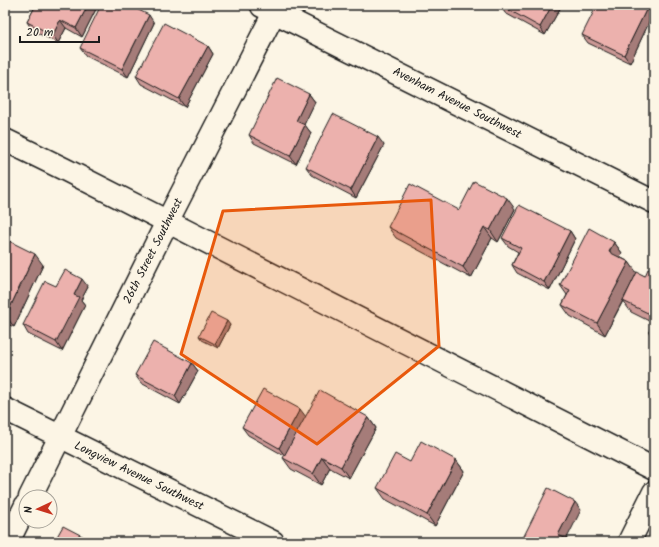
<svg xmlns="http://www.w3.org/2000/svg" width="659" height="547" font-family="Kalam,sans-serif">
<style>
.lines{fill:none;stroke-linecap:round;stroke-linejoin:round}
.minor-casing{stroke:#1c1c1c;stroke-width:25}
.minor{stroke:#fcf5e5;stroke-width:22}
.wall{fill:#cb9895;stroke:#1c1c1c}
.shaded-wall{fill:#a57c79;stroke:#1c1c1c}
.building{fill:#ecb1ad;stroke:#1c1c1c}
.marked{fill:#e8590c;fill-opacity:0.2;stroke:#e8590c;stroke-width:3;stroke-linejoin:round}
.labels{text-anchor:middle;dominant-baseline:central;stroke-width:3;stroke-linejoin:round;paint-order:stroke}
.street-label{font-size:12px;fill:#1c1c1c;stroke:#fcf5e5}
</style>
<rect width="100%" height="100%" fill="#fcf5e5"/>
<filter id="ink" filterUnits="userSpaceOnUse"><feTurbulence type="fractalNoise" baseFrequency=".025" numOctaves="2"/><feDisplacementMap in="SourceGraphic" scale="8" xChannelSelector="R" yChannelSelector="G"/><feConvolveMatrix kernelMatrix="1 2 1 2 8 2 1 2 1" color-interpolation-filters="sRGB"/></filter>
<g filter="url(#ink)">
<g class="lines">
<g class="minor-casing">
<g id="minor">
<path d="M262 6 654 202"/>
<path d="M5 140 64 169 654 469"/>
<path d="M5 409 273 542"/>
<path d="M30 497 167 222 278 5"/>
<path d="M8 542 26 505"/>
<path d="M629 542 654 492"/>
</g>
</g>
<use href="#minor" class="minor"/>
</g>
<g class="wall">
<path d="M36 5H98L82 37 66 28 58 43 33 31 27 22Z"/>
<path d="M500 5H562L545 35 505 13Z"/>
<path d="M647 8 652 16 630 63 588 43 582 35Z"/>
<path d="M154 23 128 77 86 56 80 48Z"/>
<path d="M208 46 213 54 185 107 141 84 136 76Z"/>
<path d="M309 94 315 102 304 124 311 133 296 164 254 143 249 135Z"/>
<path d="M384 145 356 198 312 175 306 167Z"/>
<path d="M515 209 498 242 492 238 471 278 396 238 388 227 459 210Z"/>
<path d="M570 231 575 239 550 290 517 273 512 265 518 252 508 246 502 238Z"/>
<path d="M5 239 43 265 14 327 5 323Z"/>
<path d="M614 242 622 253 620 257 629 262 636 273 645 276 654 272V339L649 332 653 323 631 312 623 301 605 335 570 316 562 305 567 295 560 285Z"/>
<path d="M56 286 88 287 81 300 85 305 62 351 28 334 23 325Z"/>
<path d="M230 325 218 348 202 340 199 336Z"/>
<path d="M192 363 198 371 180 404 141 383 135 375Z"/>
<path d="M306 417H368L376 428 349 478 330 468 321 485 291 469 283 458 285 456 248 435 242 427Z"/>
<path d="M456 460 464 471 435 526 385 499 377 488 410 462Z"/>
</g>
<g class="shaded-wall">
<path d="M88 5H98L82 37 76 28Z"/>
<path d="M552 5H562L545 35 540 27Z"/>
<path d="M647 8 652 16 630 63 624 55Z"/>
<path d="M149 15 154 23 128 77 122 69Z"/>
<path d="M60 20 66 28 58 43 53 35Z"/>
<path d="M208 46 213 54 185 107 179 99Z"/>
<path d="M309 94 315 102 302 129 296 121Z"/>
<path d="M305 125 311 133 296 164 290 156Z"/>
<path d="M378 137 384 145 356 198 351 190Z"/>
<path d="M507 198 515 209 498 242 490 230Z"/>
<path d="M484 227 492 238 471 278 463 267Z"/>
<path d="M570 231 575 239 550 290 544 282Z"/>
<path d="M614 242 622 253 617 263 609 252Z"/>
<path d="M35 254 43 265 14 327 6 316Z"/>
<path d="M629 262 637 273 605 335 597 323Z"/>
<path d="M82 279 88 287 81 300 85 305 62 351 56 342 74 295Z"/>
<path d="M227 321 230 325 218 348 215 344Z"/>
<path d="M192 363 198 371 180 404 175 396Z"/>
<path d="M300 409 306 417 285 456 279 448Z"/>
<path d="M368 417 376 428 349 478 341 467Z"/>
<path d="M322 457 330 468 321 485 313 474Z"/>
<path d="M456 460 464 471 435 526 427 515Z"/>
<path d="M575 502 581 510 565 542 558 535Z"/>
</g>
<g class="building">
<path d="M36 5H88L76 28 60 20 53 35 27 22Z"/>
<path d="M101 5H128L149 15 122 69 80 48Z"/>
<path d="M500 5H552L540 27Z"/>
<path d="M597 5H640L647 8 624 55 582 35Z"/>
<path d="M164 23 208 46 179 99 136 76Z"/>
<path d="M277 78 309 94 296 121 305 125 290 156 249 135Z"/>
<path d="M333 114 378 137 351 190 306 167Z"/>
<path d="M474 181 507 198 490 230 484 227 463 267 388 227 410 184 459 210Z"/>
<path d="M519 205 570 231 544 282 512 265 521 248 502 238Z"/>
<path d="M589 228 614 242 609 252 629 262 597 323 562 305 570 290 560 285Z"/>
<path d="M5 239 35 254 6 316 5 315Z"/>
<path d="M648 269 654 272V316L623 301 637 272 645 276Z"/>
<path d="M65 270 82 279 74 295 79 297 56 342 23 325 45 281 56 286Z"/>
<path d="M211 313 227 321 215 344 199 336Z"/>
<path d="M654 321V334L649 332Z"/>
<path d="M153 342 192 363 175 396 135 375Z"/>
<path d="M263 389 300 409 279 448 242 427Z"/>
<path d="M320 390 368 417 341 467 322 457 313 474 283 458Z"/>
<path d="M421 441 456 460 427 515 377 488 395 454 410 462Z"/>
<path d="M548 488 575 502 558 535 571 541V542H521Z"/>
<path d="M63 526 94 542H54Z"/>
</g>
</g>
<path class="marked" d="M431 200 439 346 317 444 181 354 223 211Z"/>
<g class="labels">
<g class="street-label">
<text transform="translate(457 103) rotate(27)">Avenham Avenue Southwest</text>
<text transform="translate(153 251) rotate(-63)">26th Street Southwest</text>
<text transform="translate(139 476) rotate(26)">Longview Avenue Southwest</text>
</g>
</g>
<rect width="659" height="547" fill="none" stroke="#fcf5e5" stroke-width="20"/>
<rect x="10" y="10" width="639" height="527" fill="none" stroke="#1c1c1c" stroke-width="1.5" filter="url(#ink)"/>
<g transform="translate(38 509) rotate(266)"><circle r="19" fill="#fcf5e5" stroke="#a29e95"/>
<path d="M0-3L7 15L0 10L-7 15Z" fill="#c8321e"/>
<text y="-6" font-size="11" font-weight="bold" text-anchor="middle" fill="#1c1c1c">N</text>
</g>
<path d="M20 36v6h79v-6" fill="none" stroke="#1c1c1c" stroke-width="2"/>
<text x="26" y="36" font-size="12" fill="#1c1c1c" stroke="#fcf5e5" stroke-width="3" paint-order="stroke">20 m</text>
</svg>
